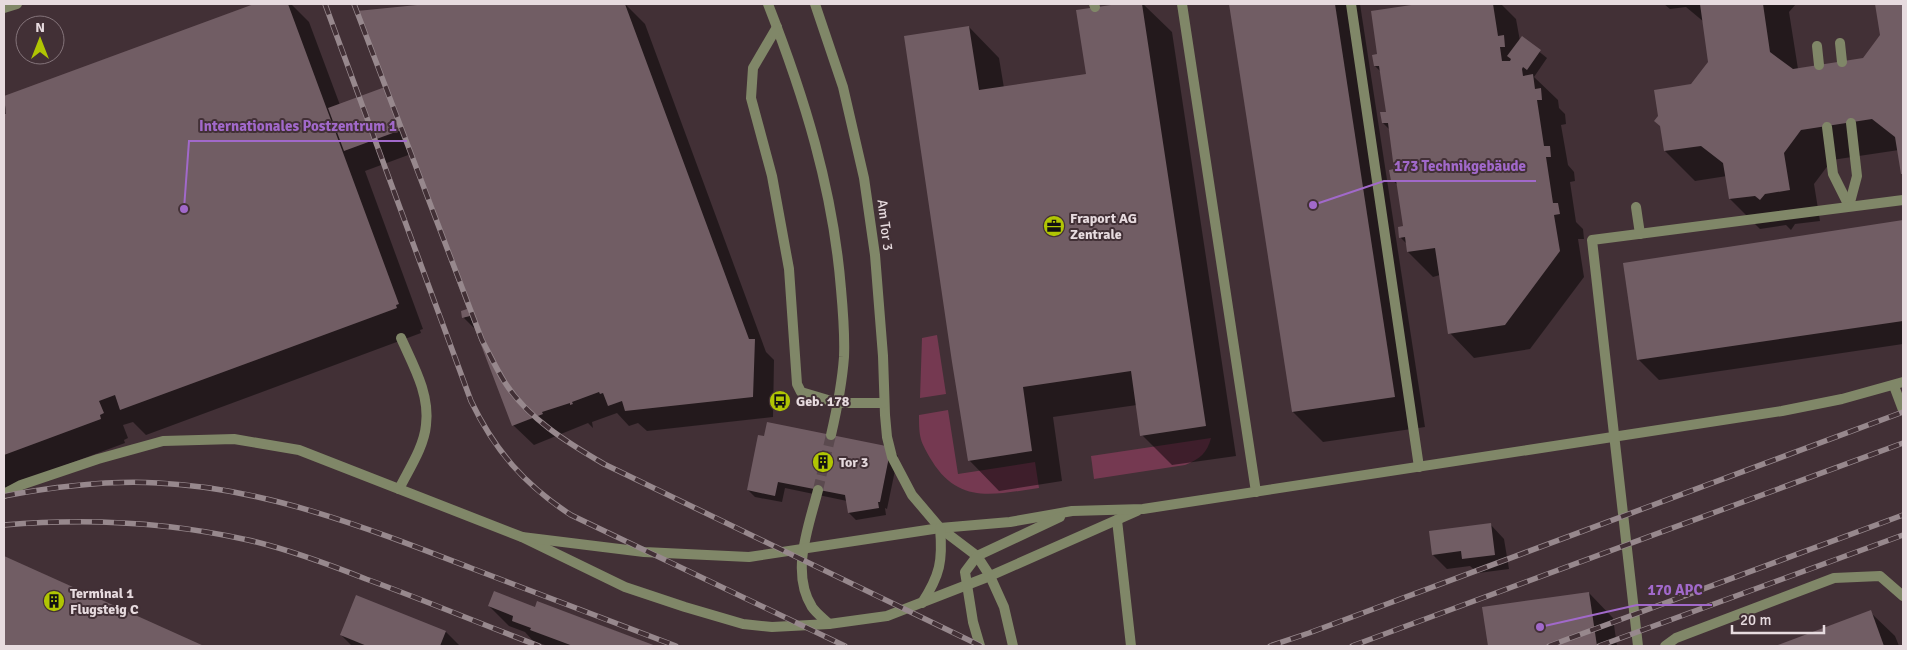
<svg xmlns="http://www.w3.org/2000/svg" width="1907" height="650" font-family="Signika,sans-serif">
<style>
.green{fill:#753951}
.shadow{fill:#0007}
.building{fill:#715d64}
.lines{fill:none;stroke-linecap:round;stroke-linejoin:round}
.street-tunnel{stroke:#5b4a4f;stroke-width:10;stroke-dasharray:10 5;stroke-linecap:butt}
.lane{stroke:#808768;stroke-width:10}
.street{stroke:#808768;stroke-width:10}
.rail-casing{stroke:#97888d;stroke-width:5.5}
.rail{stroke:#423036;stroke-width:4;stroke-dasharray:11;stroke-linecap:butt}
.labels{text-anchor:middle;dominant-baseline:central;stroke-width:4;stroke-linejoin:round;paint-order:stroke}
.poi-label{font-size:14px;font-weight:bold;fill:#e7dbdf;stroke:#423036;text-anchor:start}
.street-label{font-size:14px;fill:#e7dbdf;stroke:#423036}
.leader{fill:none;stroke:#a169ca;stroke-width:2}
.callout-dot{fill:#a169ca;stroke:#423036;stroke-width:2}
.callout-label{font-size:15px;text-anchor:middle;font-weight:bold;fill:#a169ca;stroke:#423036;stroke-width:4;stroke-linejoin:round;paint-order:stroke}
</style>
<rect width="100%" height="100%" fill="#423036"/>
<g class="green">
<path d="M937 335 946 394 920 398 922 338Z"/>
<path d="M948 410 958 474 1035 462 1039 488C995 494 959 505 932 461 920 441 919 438 919 415Z"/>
<path d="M1211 438C1207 453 1200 459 1185 465L1094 479 1091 456Z"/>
</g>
<g class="shadow">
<path d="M257 4H291L309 22 340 105 386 88 405 7 453 4H625L645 24 766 352 774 360 773 417 647 431 638 423 629 426 617 413 592 422 593 428 588 423 534 445 513 425 477 331 464 318 469 310 411 154 365 171 423 329 420 330 421 333 146 435 133 422 123 425 128 438 124 440 125 443 4 488V116L7 115 4 105V97Z"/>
<path d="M1128 4H1143L1172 32 1236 456 1172 465 1142 435 1137 405 1053 417 1062 481 999 491 969 460V27L999 58 1004 88 1088 75 1078 11Z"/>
<path d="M1231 4H1360L1425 427 1323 442 1293 412Z"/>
<path d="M1426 4H1501L1516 19 1520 41 1522 38 1547 58 1534 77 1558 100 1559 108 1565 114 1566 124 1561 125 1568 165 1574 172 1575 181 1570 182 1576 222 1583 229 1584 239H1578L1584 277 1530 349 1474 358 1450 333 1440 275 1433 277 1408 252 1407 244 1401 238 1399 228 1404 227 1399 186 1392 180 1396 170 1390 130 1383 123 1387 113 1381 72 1375 66 1379 56 1372 12Z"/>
<path d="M1664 4H1796L1789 12 1798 69 1864 59 1881 36 1876 4H1903V175L1899 150 1832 160 1814 184 1820 221 1795 224 1791 230 1786 225 1760 229 1730 199 1727 176 1695 181 1665 151 1692 86 1709 62 1704 22 1686 7 1670 9Z"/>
<path d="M1903 221V344L1659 380 1639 360 1624 264Z"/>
<path d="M891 449 898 456 887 509 885 508 886 515 856 520 849 513 847 501 785 488 782 502 755 497 748 490Z"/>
<path d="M1490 524 1504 539 1509 569 1478 573 1470 566 1447 569 1433 555Z"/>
<path d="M4 557 201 646H4Z"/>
<path d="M1589 593 1613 618 1617 646H1489L1484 608Z"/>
<path d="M489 606 536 609 605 627 653 646H548L533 641 525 632 509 626Z"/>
<path d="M1870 612 1895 636 1899 646H1778Z"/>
<path d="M446 632 460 646H352L341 635Z"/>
</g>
<g class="building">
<path d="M254 4H288L399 304 396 305 397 308 120 410 115 395 99 401 104 413 100 415 101 419 4 455V114H6L4 96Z"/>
<path d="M427 4H625L749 339H755L753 397 625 411 622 401 608 406 603 393 600 394 599 392 572 402 573 404 570 405V403L542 412 543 414 512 426 470 316 462 318 461 311 467 309 401 130 344 151 328 108 385 87 357 11Z"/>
<path d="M1118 4H1142L1206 426 1140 436 1131 371 1023 387 1032 451 968 461 952 362 904 36 969 26 979 90 1086 74 1076 10Z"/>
<path d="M1229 4H1335L1395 397 1292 412Z"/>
<path d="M1418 4H1493L1498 36 1504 35 1505 47H1500L1502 61H1510L1511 59 1507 56 1522 36 1541 50 1527 70 1523 67 1522 69 1523 76 1533 74 1535 89 1541 88 1542 100H1537L1544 146H1550L1551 157H1546L1553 203H1558L1560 214 1554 215 1560 251 1505 325 1448 334 1435 248 1407 252 1405 237 1399 238 1398 227 1403 226 1396 180 1391 181 1389 170 1394 169 1388 123H1382L1380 112H1386L1379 66H1374L1372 55 1377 54 1371 11Z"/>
<path d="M1700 4H1763L1770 52 1793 69 1863 58 1880 35 1875 4H1903V174H1901L1895 137 1872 119 1801 130 1784 153 1790 190 1765 194 1760 200 1755 196 1729 199 1723 163 1701 146 1664 151 1660 126 1654 121 1658 116 1654 90 1691 84 1708 62Z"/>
<path d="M1903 220V321L1637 360 1623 263Z"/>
<path d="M767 422 891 447 880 502H878L879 508 848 513 845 495 778 482 775 496 747 490 758 435 764 436Z"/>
<path d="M1491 523 1495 555 1462 559 1461 551 1432 555 1429 531Z"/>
<path d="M4 556 204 646H4Z"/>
<path d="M494 591 535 607 537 601 656 646H573L530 630 531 628 512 621 513 616 488 606Z"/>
<path d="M1589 592 1597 646H1488L1482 607Z"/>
<path d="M356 595 446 631 440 646H367L340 635Z"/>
<path d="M1871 610 1884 646H1775Z"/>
</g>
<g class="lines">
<path class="street-tunnel" d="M818 490 831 435"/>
<g class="lane">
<path d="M768 4C804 96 833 189 841 289 843 311 845 334 844 357 842 384 837 409 831 435"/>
<path d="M815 4 843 87 864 178 875 255 883 356 885 415 887 437 892 457 912 495 940 528 977 556 990 576 1004 607 1013 646"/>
<path d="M1094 4 1095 7"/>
<path d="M1182 4 1256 492"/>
<path d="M1351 4 1419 467"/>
<path d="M777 27 753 68 751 98 772 176 789 269 797 384 801 392 838 403H884"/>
<path d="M1840 43 1842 62"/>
<path d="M1817 46 1819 65"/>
<path d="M1827 127 1833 174 1849 206"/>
<path d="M1849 206 1857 176 1851 123"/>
<path d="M1636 207 1640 234"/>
<path d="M1894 386 1903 410"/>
<path d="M399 489C409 469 424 447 426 425 430 394 413 365 401 338"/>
<path d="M818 490C809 526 790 572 812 607 816 613 824 619 829 624"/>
<path d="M4 494 21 485 98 459 163 441 234 439 299 450 522 537 625 587 685 607 743 624 772 627 829 624 887 616 990 576 1137 511"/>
<path d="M1117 520 1131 646"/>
<path d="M522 537 644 552 749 557 940 528 1010 522 1072 511 1143 509 1782 411 1842 399 1903 382"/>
<path d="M922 603C940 575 943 561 940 528"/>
<path d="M980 646 973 622 965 572 977 556 1060 517"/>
<path d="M1638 646 1592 240 1903 200"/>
<path d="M1665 646 1676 638 1834 578 1880 576 1903 596"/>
</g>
<path class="street" d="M4 8 17 4"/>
<g class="rail-casing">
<g id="rail">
<path d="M325 4 471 401C495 451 525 485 571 515L845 646"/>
<path d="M354 4 482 340C489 353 496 368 504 381 527 418 568 443 604 464L981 646"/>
<path d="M4 496C53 487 108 480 158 483 267 488 370 529 471 568 539 594 607 620 676 646"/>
<path d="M4 525C85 518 168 522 248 540 288 549 328 564 366 579 424 600 481 624 539 646"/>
<path d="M1270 646 1309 633 1903 412"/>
<path d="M1352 646 1903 443"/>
<path d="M1549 646 1903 515"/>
<path d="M1599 646 1903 535"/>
</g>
</g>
<use href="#rail" class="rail"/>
</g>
<defs>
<g id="office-disc" transform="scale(1.125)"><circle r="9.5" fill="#b0c503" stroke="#423036"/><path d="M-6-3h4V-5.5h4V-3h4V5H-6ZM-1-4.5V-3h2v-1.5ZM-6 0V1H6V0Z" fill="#111"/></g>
<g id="bus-disc" transform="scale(1.125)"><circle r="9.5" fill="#b0c503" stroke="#423036"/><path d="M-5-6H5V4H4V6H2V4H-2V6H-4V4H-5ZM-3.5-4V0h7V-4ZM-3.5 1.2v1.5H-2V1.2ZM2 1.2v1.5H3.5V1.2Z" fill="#111"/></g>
<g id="building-disc" transform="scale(1.125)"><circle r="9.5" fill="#b0c503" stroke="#423036"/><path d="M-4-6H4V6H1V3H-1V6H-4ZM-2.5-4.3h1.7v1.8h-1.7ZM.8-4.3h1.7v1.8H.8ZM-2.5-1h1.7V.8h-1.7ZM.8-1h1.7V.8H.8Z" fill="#111"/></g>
</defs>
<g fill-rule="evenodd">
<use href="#office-disc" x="1054" y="226"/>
<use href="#bus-disc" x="780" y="401"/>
<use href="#building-disc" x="823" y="462"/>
<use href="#building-disc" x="54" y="601"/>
</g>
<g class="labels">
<g class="poi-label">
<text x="1070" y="218">Fraport AG<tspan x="1070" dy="16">Zentrale</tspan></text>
<text x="796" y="401">Geb. 178</text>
<text x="839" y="462">Tor 3</text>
<text x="70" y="593">Terminal 1<tspan x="70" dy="16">Flugsteig C</tspan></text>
</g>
<g class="street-label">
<text transform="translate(885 225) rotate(83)">Am Tor 3</text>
</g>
</g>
<path class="leader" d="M184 209L189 141H407M1313 205L1384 181H1536M1540 627L1637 605H1712"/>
<g class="callout-dot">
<circle cx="184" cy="209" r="5"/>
<circle cx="1313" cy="205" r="5"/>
<circle cx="1540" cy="627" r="5"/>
</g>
<g class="callout-label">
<text x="298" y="131">Internationales Postzentrum 1</text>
<text x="1460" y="171">173 Technikgebäude</text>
<text x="1675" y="595">170 APC</text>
</g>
<rect width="1907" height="650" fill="none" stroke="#e7dbdf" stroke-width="10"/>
<g transform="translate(40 40)"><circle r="24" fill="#423036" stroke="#84747a"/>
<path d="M0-4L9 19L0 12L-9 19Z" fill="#b0c503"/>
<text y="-8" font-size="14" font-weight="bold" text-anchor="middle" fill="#e7dbdf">N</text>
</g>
<path d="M1732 625v8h92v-8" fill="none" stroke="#e7dbdf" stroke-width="2.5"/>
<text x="1740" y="625" font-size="15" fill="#e7dbdf" stroke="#423036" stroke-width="4" paint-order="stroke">20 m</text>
</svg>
